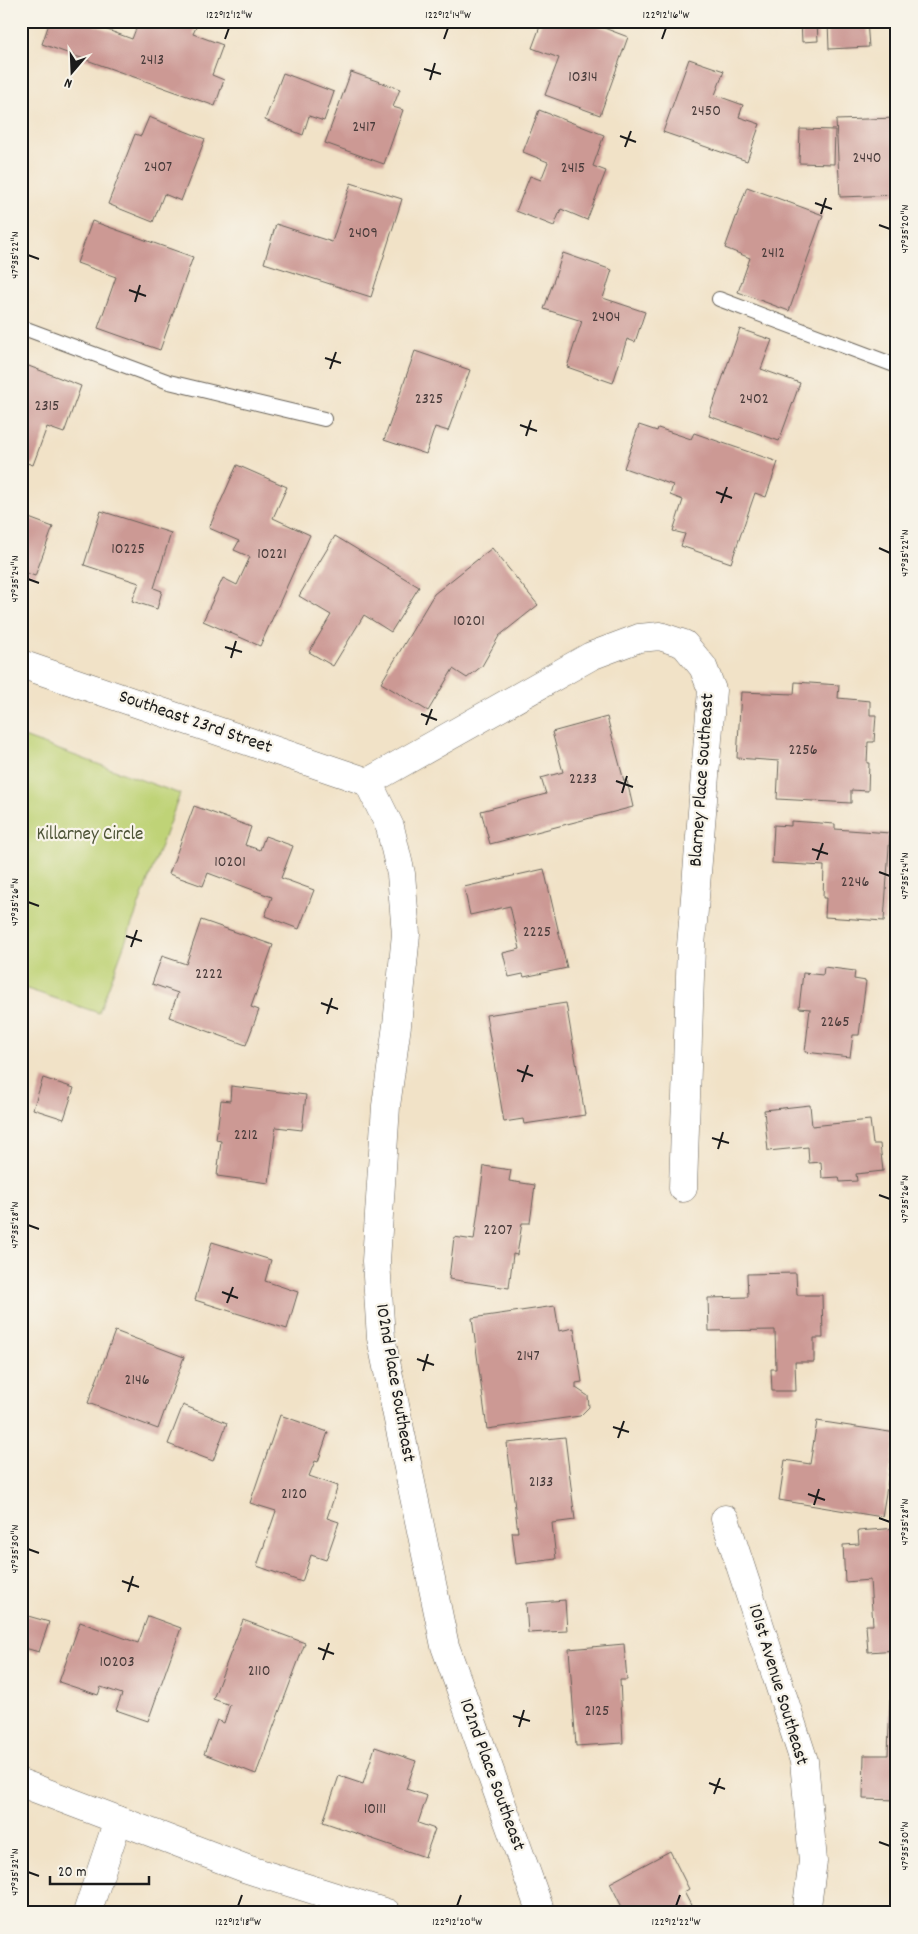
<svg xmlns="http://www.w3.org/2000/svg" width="918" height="1934" font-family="Dekko,sans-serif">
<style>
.green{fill:#bfd377;stroke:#6e784a}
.building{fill:#cc9994}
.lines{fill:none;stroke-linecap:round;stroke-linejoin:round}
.service-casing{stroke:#676158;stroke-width:16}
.minor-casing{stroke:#676158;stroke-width:29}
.service{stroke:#fff;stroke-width:14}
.minor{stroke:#fff;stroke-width:28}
.ticks{fill:none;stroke:#1c1c1c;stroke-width:2}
.labels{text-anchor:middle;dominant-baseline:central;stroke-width:4.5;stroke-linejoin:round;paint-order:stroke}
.number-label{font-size:16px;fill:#483b3a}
.street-label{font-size:19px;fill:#1c1c1c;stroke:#f7f3e8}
.park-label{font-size:19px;fill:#4d5337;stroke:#f7f3e8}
.neatline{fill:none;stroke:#1c1c1c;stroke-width:2}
.ticks-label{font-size:12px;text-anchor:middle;fill:#1c1c1c}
</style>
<rect width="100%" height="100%" fill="#f7f3e8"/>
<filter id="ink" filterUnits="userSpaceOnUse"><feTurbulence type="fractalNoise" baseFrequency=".02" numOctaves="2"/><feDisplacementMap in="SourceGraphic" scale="10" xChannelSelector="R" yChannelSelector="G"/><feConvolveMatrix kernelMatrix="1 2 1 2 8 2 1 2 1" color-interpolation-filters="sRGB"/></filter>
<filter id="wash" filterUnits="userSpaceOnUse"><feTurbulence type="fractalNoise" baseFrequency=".0096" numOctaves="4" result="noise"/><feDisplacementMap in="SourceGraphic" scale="20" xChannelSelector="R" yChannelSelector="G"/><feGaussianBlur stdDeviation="1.12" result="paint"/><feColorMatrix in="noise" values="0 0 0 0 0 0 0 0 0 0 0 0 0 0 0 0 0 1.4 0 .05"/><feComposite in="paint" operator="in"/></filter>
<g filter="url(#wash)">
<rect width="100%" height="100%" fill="#f1e2c7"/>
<path class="green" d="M21 736 180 794 99 1013 21 987Z"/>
<g id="blocks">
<g class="building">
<path d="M50 21H83L132 39 139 21 198 23 193 34 223 45 212 75 224 80 215 106 42 44Z"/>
<path d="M367 21H397L395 28Z"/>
<path d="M542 21H592L591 23 628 37 600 115 545 95 559 58 532 48Z"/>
<path d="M801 21H817L818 41 802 42Z"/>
<path d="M828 21H867L869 47 829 49Z"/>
<path d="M689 59 724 71 715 95 743 105 739 117 760 124 747 161 663 132Z"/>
<path d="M351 72 400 89 393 107 403 110 384 164 325 143Z"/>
<path d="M283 73 334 92 324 121 309 116 303 135 265 120Z"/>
<path d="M539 110 604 135 593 166 606 171 587 220 561 209 554 226 516 211 530 176 541 180 548 162 523 152Z"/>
<path d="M149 117 205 139 181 201 164 194 153 222 108 204 135 134 141 136Z"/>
<path d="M897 118V195L840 197 836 120Z"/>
<path d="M800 129 835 130 834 164 799 163Z"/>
<path d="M351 183 402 199 371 297 264 263 276 224 332 242Z"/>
<path d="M747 187 823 215 789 311 738 292 750 258 725 248Z"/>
<path d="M92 221 193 257 160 350 98 328 116 277 77 263Z"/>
<path d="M563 253 612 270 603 298 645 312 635 342 627 339 613 383 567 367 582 321 544 309Z"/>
<path d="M740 329 772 340 761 369 800 383 779 441 709 416Z"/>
<path d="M415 351 470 370 448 431 435 427 426 454 384 440Z"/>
<path d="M26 365 81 386 64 433 47 427 33 465 21 461V379Z"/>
<path d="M639 425 657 431 658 428 691 439 694 433 778 462 766 497 755 493 731 563 681 546 685 534 673 531 683 500 670 495 673 485 624 468Z"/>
<path d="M237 465 287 487 273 518 310 535 260 646 203 621 223 578 237 585 250 557 234 550 239 541 209 528Z"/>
<path d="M101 511 171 533 154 588 162 591 157 609 132 601 139 583 84 565Z"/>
<path d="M21 515 53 527 35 576 21 571Z"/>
<path d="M335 536 419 587 391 632 364 615 333 666 309 652 331 615 299 596Z"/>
<path d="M492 548 538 605 499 636 482 666 467 678 453 669 428 711 381 683 434 594Z"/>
<path d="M795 682 839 685 838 698 870 701V715H876L874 742H868L867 763H869L868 791 851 790V803L777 799 779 761 737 758 741 692 794 694Z"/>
<path d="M607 717 624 781H627L633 807 490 844 481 811 546 794 541 778 563 772 552 732Z"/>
<path d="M194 806 251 827 245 845 260 850 265 836 293 846 281 878 314 890 299 929 265 916 272 897 208 873 203 886 169 874Z"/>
<path d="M791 821 835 824V829L890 833 884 921 825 917 826 898H823L824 866 772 863 774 825 791 826Z"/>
<path d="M544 869 567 968 524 977 523 974 509 977 503 953 520 949 510 906 470 915 464 887Z"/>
<path d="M201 920 273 945 251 1007 259 1010 246 1045 169 1017 178 993 152 984 162 956 186 964Z"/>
<path d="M824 967 855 971 854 979 866 981 859 1035H853L850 1057 805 1052 810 1009 799 1008 803 973 823 975Z"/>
<path d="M566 1003 585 1115 524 1124 523 1119 504 1122 486 1015Z"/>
<path d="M43 1078 74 1088 64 1119 33 1109Z"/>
<path d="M231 1086 306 1095 302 1130 276 1127 269 1183 217 1176 221 1141 216 1140 221 1100 230 1101Z"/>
<path d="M810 1105 812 1126 870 1120 873 1144H880L883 1171 856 1174 857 1181 840 1182 839 1177 822 1178 821 1162 809 1163 808 1147 768 1151 764 1110Z"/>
<path d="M484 1166 511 1170 509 1181 535 1185 530 1223H522L517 1255 513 1254 509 1288 449 1279 454 1237 474 1240Z"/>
<path d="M212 1242 271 1260 265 1281 298 1292 287 1329 195 1300Z"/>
<path d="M796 1273 797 1295H822L823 1338H814V1362H795L796 1391H772L771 1369H776L775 1330 709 1331 708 1298 748 1297 747 1274Z"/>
<path d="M555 1306 559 1331 574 1328 582 1382 576 1383V1388L588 1396 589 1407 580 1416 487 1429 472 1318Z"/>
<path d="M115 1331 184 1357 158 1429 88 1403Z"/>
<path d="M183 1405 227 1423 213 1461 168 1444Z"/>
<path d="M280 1415 328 1432 318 1462 315 1461 309 1476 338 1486 327 1518 339 1522 326 1560 311 1555 302 1582 257 1566 276 1511 250 1503Z"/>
<path d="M817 1421 896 1433 882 1517 779 1500 785 1460 810 1464Z"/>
<path d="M565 1437 575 1520 552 1523 556 1559 516 1564 512 1532H518L507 1443Z"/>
<path d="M897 1528V1650L868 1652 866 1625H873L870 1580 845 1582 843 1545 859 1544 858 1531Z"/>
<path d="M565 1600 567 1631 528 1633 526 1603Z"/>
<path d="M21 1614 49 1622 39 1652 21 1647Z"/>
<path d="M148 1616 181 1628 148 1721 116 1710 122 1694 101 1687 98 1695 59 1682 80 1622 138 1643Z"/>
<path d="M243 1620 305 1643 256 1774 204 1754 217 1720 224 1723 230 1705 213 1699Z"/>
<path d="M624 1644 627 1680H620L623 1743 576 1746 569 1649Z"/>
<path d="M890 1700H897V1800L863 1799 864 1755H888Z"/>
<path d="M375 1747 416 1761 406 1789 427 1796 418 1823 435 1829 425 1857 323 1822 339 1776 363 1784Z"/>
<path d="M670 1851 689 1889 684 1892 695 1913H625L610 1883Z"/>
</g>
</g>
</g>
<g filter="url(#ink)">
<use href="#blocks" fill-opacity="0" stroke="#676158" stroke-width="1"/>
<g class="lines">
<g class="service-casing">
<g id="service">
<path d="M719 299 897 366"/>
<path d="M21 327 169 382 324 419"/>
</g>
</g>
<g class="minor-casing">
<g id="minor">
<path d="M21 664 368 782"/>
<path d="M368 782 390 827 401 874 406 934 397 1025 386 1106 376 1261 381 1338 445 1646 541 1913"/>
<path d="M368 782 591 656 639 638 660 636 684 644 703 667 712 690 691 946 683 1188"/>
<path d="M725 1519 804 1761 813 1861 806 1913"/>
<path d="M21 1783 247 1869 387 1913"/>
<path d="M87 1913 118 1820"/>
</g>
</g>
<use href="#service" class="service"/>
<use href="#minor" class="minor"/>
</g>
</g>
<path class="ticks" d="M225 39 229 28M444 39 448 28M662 39 666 28M424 69 441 74M430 80 435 63M620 136 636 142M625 147 631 131M815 203 832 209M821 214 826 198M879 225 890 229M28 255 39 259M129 290 146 296M135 302 140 285M325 358 341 363M330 369 336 352M520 425 537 431M526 436 531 420M716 492 732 498M721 503 727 487M879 548 890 553M28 579 39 583M225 647 242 652M231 658 236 641M421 714 437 720M426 725 432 709M616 781 633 787M622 793 627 776M812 849 828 854M817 860 823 843M879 872 890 876M28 902 39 906M126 936 142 941M131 947 137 930M321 1003 338 1009M327 1014 332 998M517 1070 533 1076M522 1082 528 1065M712 1138 729 1143M718 1149 723 1132M879 1195 890 1199M28 1225 39 1229M222 1292 238 1298M227 1303 233 1287M417 1359 434 1365M423 1371 428 1354M613 1427 629 1432M618 1438 624 1421M808 1494 825 1500M814 1505 819 1489M879 1518 890 1522M28 1549 39 1553M122 1581 139 1587M128 1592 133 1576M318 1648 334 1654M323 1660 329 1643M513 1716 530 1721M519 1727 524 1710M709 1783 725 1789M714 1794 720 1778M879 1842 890 1846M28 1872 39 1876M238 1906 242 1895M457 1906 461 1895M676 1906 680 1895"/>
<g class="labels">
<g class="number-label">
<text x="152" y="60">2413</text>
<text x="583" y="77">10314</text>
<text x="706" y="111">2450</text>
<text x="364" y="127">2417</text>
<text x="867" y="158">2440</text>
<text x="158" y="167">2407</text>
<text x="573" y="168">2415</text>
<text x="363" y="233">2409</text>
<text x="773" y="253">2412</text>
<text x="606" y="317">2404</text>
<text x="429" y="399">2325</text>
<text x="754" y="399">2402</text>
<text x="47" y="406">2315</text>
<text x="128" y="549">10225</text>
<text x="272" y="554">10221</text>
<text x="469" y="621">10201</text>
<text x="803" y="750">2256</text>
<text x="583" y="779">2233</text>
<text x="230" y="862">10201</text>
<text x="855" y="882">2246</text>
<text x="537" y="932">2225</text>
<text x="209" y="974">2222</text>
<text x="835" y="1022">2265</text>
<text x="246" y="1135">2212</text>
<text x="498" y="1230">2207</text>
<text x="528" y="1356">2147</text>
<text x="137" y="1380">2146</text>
<text x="541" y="1482">2133</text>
<text x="294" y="1494">2120</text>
<text x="117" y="1662">10203</text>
<text x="259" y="1671">2110</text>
<text x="597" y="1711">2125</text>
<text x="375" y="1809">10111</text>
</g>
<g class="street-label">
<text transform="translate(195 723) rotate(19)">Southeast 23rd Street</text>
<text transform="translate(703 780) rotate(-86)">Blarney Place Southeast</text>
<text transform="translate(394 1383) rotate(80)">102nd Place Southeast</text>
<text transform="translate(777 1685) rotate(73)">101st Avenue Southeast</text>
<text transform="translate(491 1775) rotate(70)">102nd Place Southeast</text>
</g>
<g class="park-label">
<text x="90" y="835">Killarney Circle</text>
</g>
</g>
<rect width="918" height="1934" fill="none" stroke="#f7f3e8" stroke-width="55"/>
<g transform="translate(72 72) rotate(199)" stroke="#f7f3e8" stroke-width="4" paint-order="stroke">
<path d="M0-4L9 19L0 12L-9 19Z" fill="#1c1c1c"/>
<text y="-8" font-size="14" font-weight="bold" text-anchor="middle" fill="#1c1c1c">N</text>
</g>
<path d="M50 1876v8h99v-8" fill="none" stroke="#1c1c1c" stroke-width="2.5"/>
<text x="58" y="1876" font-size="15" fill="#1c1c1c" stroke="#f7f3e8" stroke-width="4" paint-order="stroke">20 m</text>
<rect x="28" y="28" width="862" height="1878" class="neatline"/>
<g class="ticks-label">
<text x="229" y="18">122°12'12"W</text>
<text x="448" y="18">122°12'14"W</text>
<text x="666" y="18">122°12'16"W</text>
<text transform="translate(904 229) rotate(-90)" y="4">47°35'20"N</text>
<text transform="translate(14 255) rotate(-90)" y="4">47°35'22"N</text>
<text transform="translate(904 553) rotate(-90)" y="4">47°35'22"N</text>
<text transform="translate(14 579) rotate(-90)" y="4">47°35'24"N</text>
<text transform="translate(904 876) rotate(-90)" y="4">47°35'24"N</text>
<text transform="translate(14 902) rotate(-90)" y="4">47°35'26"N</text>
<text transform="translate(904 1199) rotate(-90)" y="4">47°35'26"N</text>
<text transform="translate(14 1225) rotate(-90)" y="4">47°35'28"N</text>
<text transform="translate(904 1522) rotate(-90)" y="4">47°35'28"N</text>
<text transform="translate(14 1549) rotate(-90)" y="4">47°35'30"N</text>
<text transform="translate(904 1846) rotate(-90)" y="4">47°35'30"N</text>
<text transform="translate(14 1872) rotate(-90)" y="4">47°35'32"N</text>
<text x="238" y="1925">122°12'18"W</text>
<text x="457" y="1925">122°12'20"W</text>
<text x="676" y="1925">122°12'22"W</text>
</g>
</svg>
